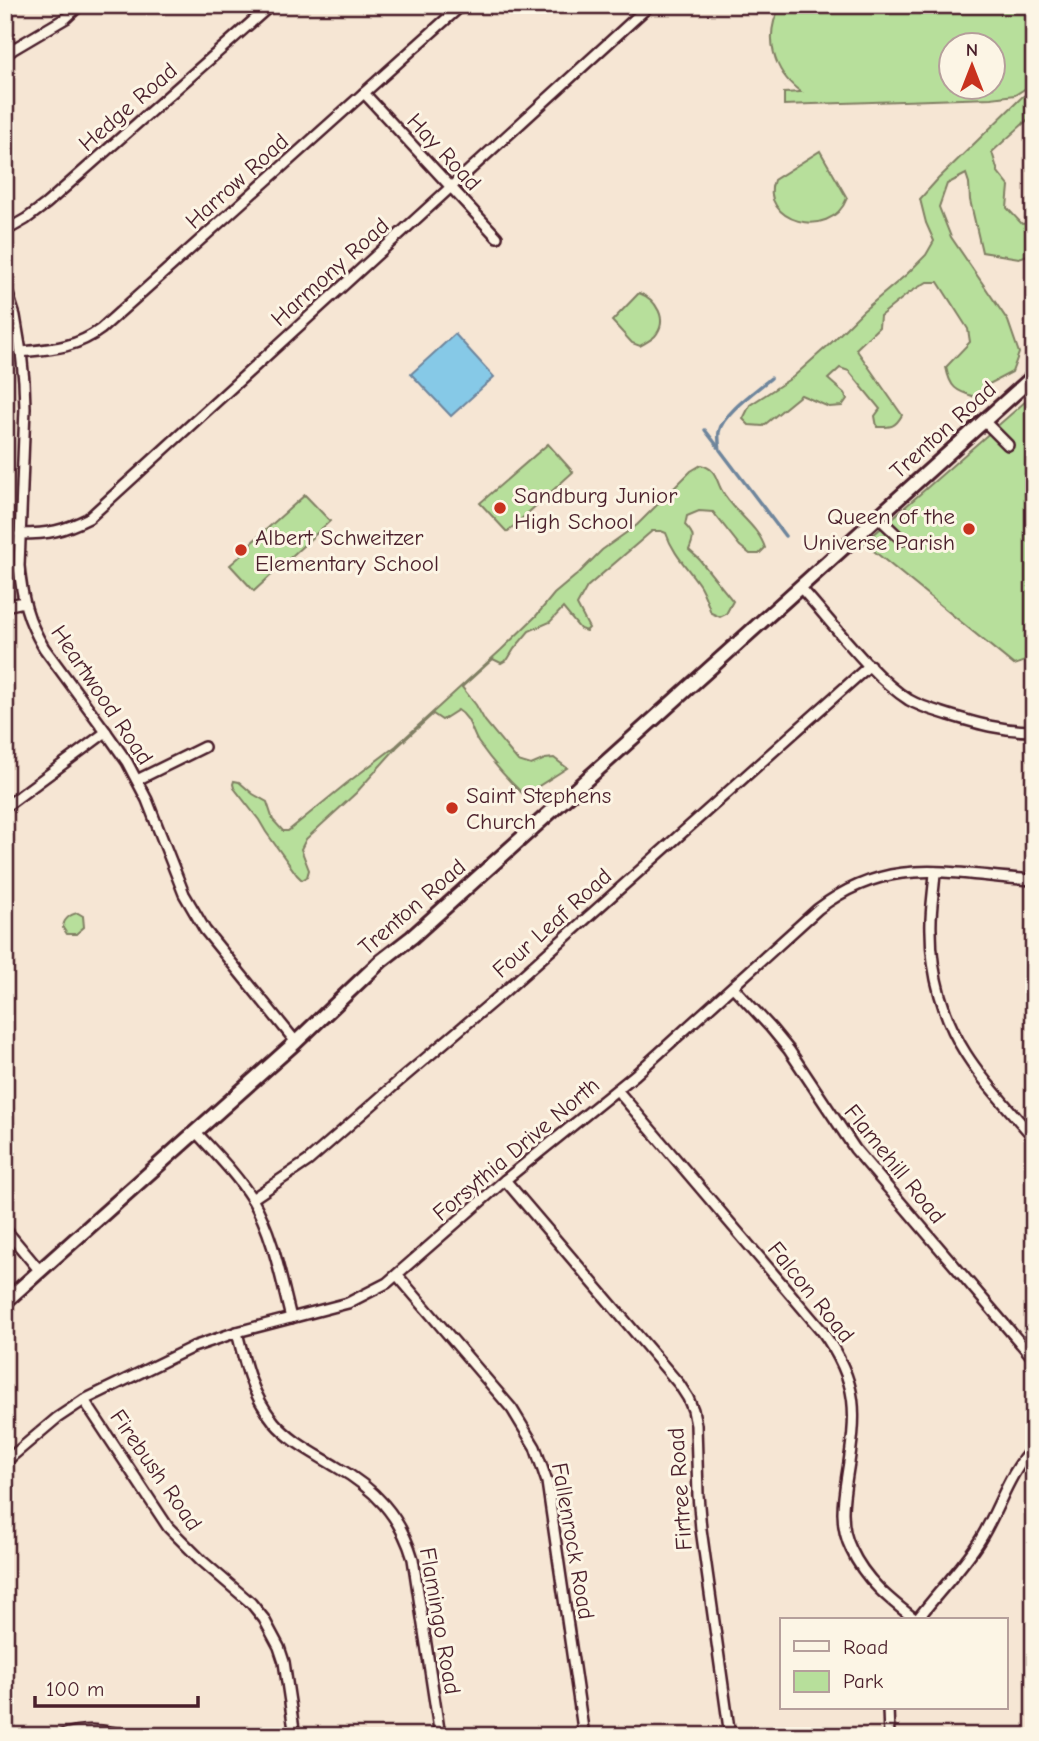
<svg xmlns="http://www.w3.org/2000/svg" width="1039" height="1741" font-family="'Comic Neue',sans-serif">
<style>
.green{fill:#b7df9b;stroke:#807f63;stroke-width:2;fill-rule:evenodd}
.water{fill:#86c9e7;stroke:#6e859c;stroke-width:2}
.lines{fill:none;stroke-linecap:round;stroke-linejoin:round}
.stream{stroke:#6e859c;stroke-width:3.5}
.street-casing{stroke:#4a1f2b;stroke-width:14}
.secondary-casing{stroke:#4a1f2b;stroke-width:18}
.street{stroke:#fcf5e5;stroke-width:9}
.secondary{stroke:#fcf5e5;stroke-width:12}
.poi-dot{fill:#c8321e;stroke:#fcf5e5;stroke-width:2.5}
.labels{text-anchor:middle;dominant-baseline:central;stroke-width:6;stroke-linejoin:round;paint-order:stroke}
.street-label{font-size:23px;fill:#4a1f2b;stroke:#fcf5e5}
.poi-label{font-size:23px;fill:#4a1f2b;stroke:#fcf5e5;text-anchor:start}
</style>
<rect width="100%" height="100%" fill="#f6e6d4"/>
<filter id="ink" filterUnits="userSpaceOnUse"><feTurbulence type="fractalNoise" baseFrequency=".0143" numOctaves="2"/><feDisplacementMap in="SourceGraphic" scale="14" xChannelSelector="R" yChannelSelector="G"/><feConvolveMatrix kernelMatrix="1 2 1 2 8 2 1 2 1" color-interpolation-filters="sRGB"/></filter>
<g filter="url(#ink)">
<g class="green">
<path d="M781 5H1034V83L1015 95 991 98 784 105V93L801 92C773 72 763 36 781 5ZM951 46H993V88H951Z"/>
<path d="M1034 89V114L992 152 998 172 1009 186 1007 208 1022 224 1034 222V253L1019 258 982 252 970 200 969 183 966 174 947 184 939 207 951 237 1008 321 1019 353 1012 372 989 384 975 397C956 391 950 388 946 367L970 342 968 329 938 282H927L909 293 880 316 879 327 856 349 902 415C895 428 890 427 877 427L875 416 880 409 849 371 840 368 828 379 844 393 847 399 842 406 829 407 801 395 763 426 749 425 743 419 750 405 793 377 832 342 863 311 907 274 926 255 934 241 926 223 920 199 938 179 1022 97Z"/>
<path d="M820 151 847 198C830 243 758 220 774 180Z"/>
<path d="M639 293C656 299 669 320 655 336 651 340 645 343 640 346L632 343 612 321Z"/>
<path d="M1034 394V658L1014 665 864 543Z"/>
<path d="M548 444 573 472 507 532 480 503Z"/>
<path d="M701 465C716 469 715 477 721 489 732 511 758 525 765 548L759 554H750L740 546 713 512 699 511 687 516 685 525C695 535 694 538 689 550L699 559 733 601 726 614 720 617 711 613C708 604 705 595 700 586 688 568 673 554 666 533L661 531H652L587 587 577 605 589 628 586 631 580 629 563 608 550 622 529 631 514 649 508 659 501 663 493 659 462 687 476 705 485 721 518 761 531 765 545 759 554 758 567 768 537 787 522 793C507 779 490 759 478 742 471 730 470 717 458 710L442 720 433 714 397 747 356 793 306 839 301 849 309 870 307 877 302 880 297 875 266 832 259 820 234 788 233 784 234 781 239 782 253 794 267 802 273 820 283 831H288L347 783 396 746 501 650 536 616 554 594 579 573 602 550 637 525 691 471Z"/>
<path d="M305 495 330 521 254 591 230 565 252 546 251 543Z"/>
<path d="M78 913 83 916 84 927 76 934H67L63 928C63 920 70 914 78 913Z"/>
</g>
<path class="water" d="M455 334 494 377 451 416 411 374Z"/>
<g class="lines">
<g class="stream">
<path d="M771 378C757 390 722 414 719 432 718 438 719 444 720 450L785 536"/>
<path d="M705 430 719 448"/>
</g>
<g class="street-casing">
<g id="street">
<path d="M5 42 11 51"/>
<path d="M5 54 66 18 80 5"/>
<path d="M364 93 497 237"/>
<path d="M5 231 26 219 46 204 271 5"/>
<path d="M5 285 15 316 21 352 24 381 25 408 19 566C22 598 27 620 44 648L106 732 127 762 147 800 184 894 205 930 296 1042"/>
<path d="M21 352C52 349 76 348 101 329L462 5"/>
<path d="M984 421 1008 445"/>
<path d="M878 517 902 540"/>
<path d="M20 534C49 534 63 531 89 518L650 5"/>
<path d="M800 587C832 622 870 675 909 700 921 707 936 711 949 715 979 724 1002 731 1034 731"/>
<path d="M5 606 24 602"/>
<path d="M137 780 204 747"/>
<path d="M5 807 106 732"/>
<path d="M935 872C934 891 930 911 931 931 931 974 943 1018 966 1054 985 1084 1011 1111 1034 1138"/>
<path d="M733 987 771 1028 789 1050 855 1149 1034 1359"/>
<path d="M617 1090 822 1331C860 1384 857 1413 847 1475 843 1500 839 1525 851 1549 865 1580 890 1600 916 1620"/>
<path d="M195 1131C215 1153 236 1174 252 1199 273 1234 281 1279 291 1318"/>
<path d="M505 1180 679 1384 688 1398 693 1410 696 1425 698 1495 701 1529 730 1736"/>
<path d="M252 1199 308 1161 399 1081 504 992 870 665"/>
<path d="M5 1229 40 1271"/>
<path d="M397 1275 512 1409 535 1447 547 1482 584 1736"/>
<path d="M237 1332C245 1365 252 1395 274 1422 291 1442 314 1453 335 1466 374 1488 400 1515 413 1559L440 1736"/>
<path d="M84 1400 168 1527 201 1560 251 1603 264 1619 279 1647 284 1662 295 1736"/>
<path d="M5 1462 57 1418 84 1400 193 1347 237 1332 348 1303 387 1283 505 1180 635 1075 818 909C891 853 951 875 1034 880"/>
<path d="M917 1620C937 1593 962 1569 980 1540 999 1510 1008 1473 1034 1447"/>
<path d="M888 1708 889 1736"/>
<path d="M59 1736C86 1727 104 1730 132 1736"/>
<path d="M270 1736 295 1732"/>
</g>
</g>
<g class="secondary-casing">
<path id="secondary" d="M5 1302 296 1042 381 961 412 937 1034 376"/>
</g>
<use href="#street" class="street"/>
<use href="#secondary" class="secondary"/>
</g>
</g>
<g class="poi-dot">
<circle cx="500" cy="508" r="7"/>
<circle cx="969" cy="529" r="7"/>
<circle cx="241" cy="550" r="7"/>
<circle cx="452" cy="808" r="7"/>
</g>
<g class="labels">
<g class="street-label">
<text transform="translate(128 107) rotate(-41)">Hedge Road</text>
<text transform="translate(444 152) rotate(47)">Hay Road</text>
<text transform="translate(237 181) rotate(-42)">Harrow Road</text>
<text transform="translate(330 272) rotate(-42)">Harmony Road</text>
<text transform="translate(943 430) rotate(-42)">Trenton Road</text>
<text transform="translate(102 695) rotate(56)">Heartwood Road</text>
<text transform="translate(412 907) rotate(-41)">Trenton Road</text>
<text transform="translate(552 923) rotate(-42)">Four Leaf Road</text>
<text transform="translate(516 1149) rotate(-40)">Forsythia Drive North</text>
<text transform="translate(895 1164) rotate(51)">Flamehill Road</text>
<text transform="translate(811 1292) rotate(51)">Falcon Road</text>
<text transform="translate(156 1470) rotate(55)">Firebush Road</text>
<text transform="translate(680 1489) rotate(-94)">Firtree Road</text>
<text transform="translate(573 1541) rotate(80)">Fallenrock Road</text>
<text transform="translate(440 1621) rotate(80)">Flamingo Road</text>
</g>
<g class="poi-label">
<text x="514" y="495">Sandburg Junior<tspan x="514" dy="26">High School</tspan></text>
<text x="955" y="516" text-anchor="end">Queen of the<tspan x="955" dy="26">Universe Parish</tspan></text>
<text x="255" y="537">Albert Schweitzer<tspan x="255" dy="26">Elementary School</tspan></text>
<text x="466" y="795">Saint Stephens<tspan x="466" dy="26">Church</tspan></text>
</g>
</g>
<rect width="1039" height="1741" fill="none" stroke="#fcf5e5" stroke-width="28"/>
<rect x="14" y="14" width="1011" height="1713" fill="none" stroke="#4a1f2b" stroke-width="2.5" filter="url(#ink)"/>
<rect x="780" y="1618" width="228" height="91" fill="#fcf5e5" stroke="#b59f9b" stroke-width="2"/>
<rect x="794" y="1641" width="35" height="10" fill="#fcf5e5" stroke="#b59f9b" stroke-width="2"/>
<text x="843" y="1654" font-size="21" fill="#4a1f2b">Road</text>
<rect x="794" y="1671" width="35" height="21" fill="#b7df9b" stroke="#b59f9b" stroke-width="2"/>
<text x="843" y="1688" font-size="21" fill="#4a1f2b">Park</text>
<g transform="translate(972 66)"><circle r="33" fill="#fcf5e5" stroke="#b59f9b" stroke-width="2"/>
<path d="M0-5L12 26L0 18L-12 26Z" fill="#c8321e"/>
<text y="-10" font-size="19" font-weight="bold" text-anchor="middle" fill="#4a1f2b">N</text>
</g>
<path d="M35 1696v10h163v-10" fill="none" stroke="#4a1f2b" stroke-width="3.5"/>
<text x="46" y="1696" font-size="21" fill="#4a1f2b" stroke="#fcf5e5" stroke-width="5" paint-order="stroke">100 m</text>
</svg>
